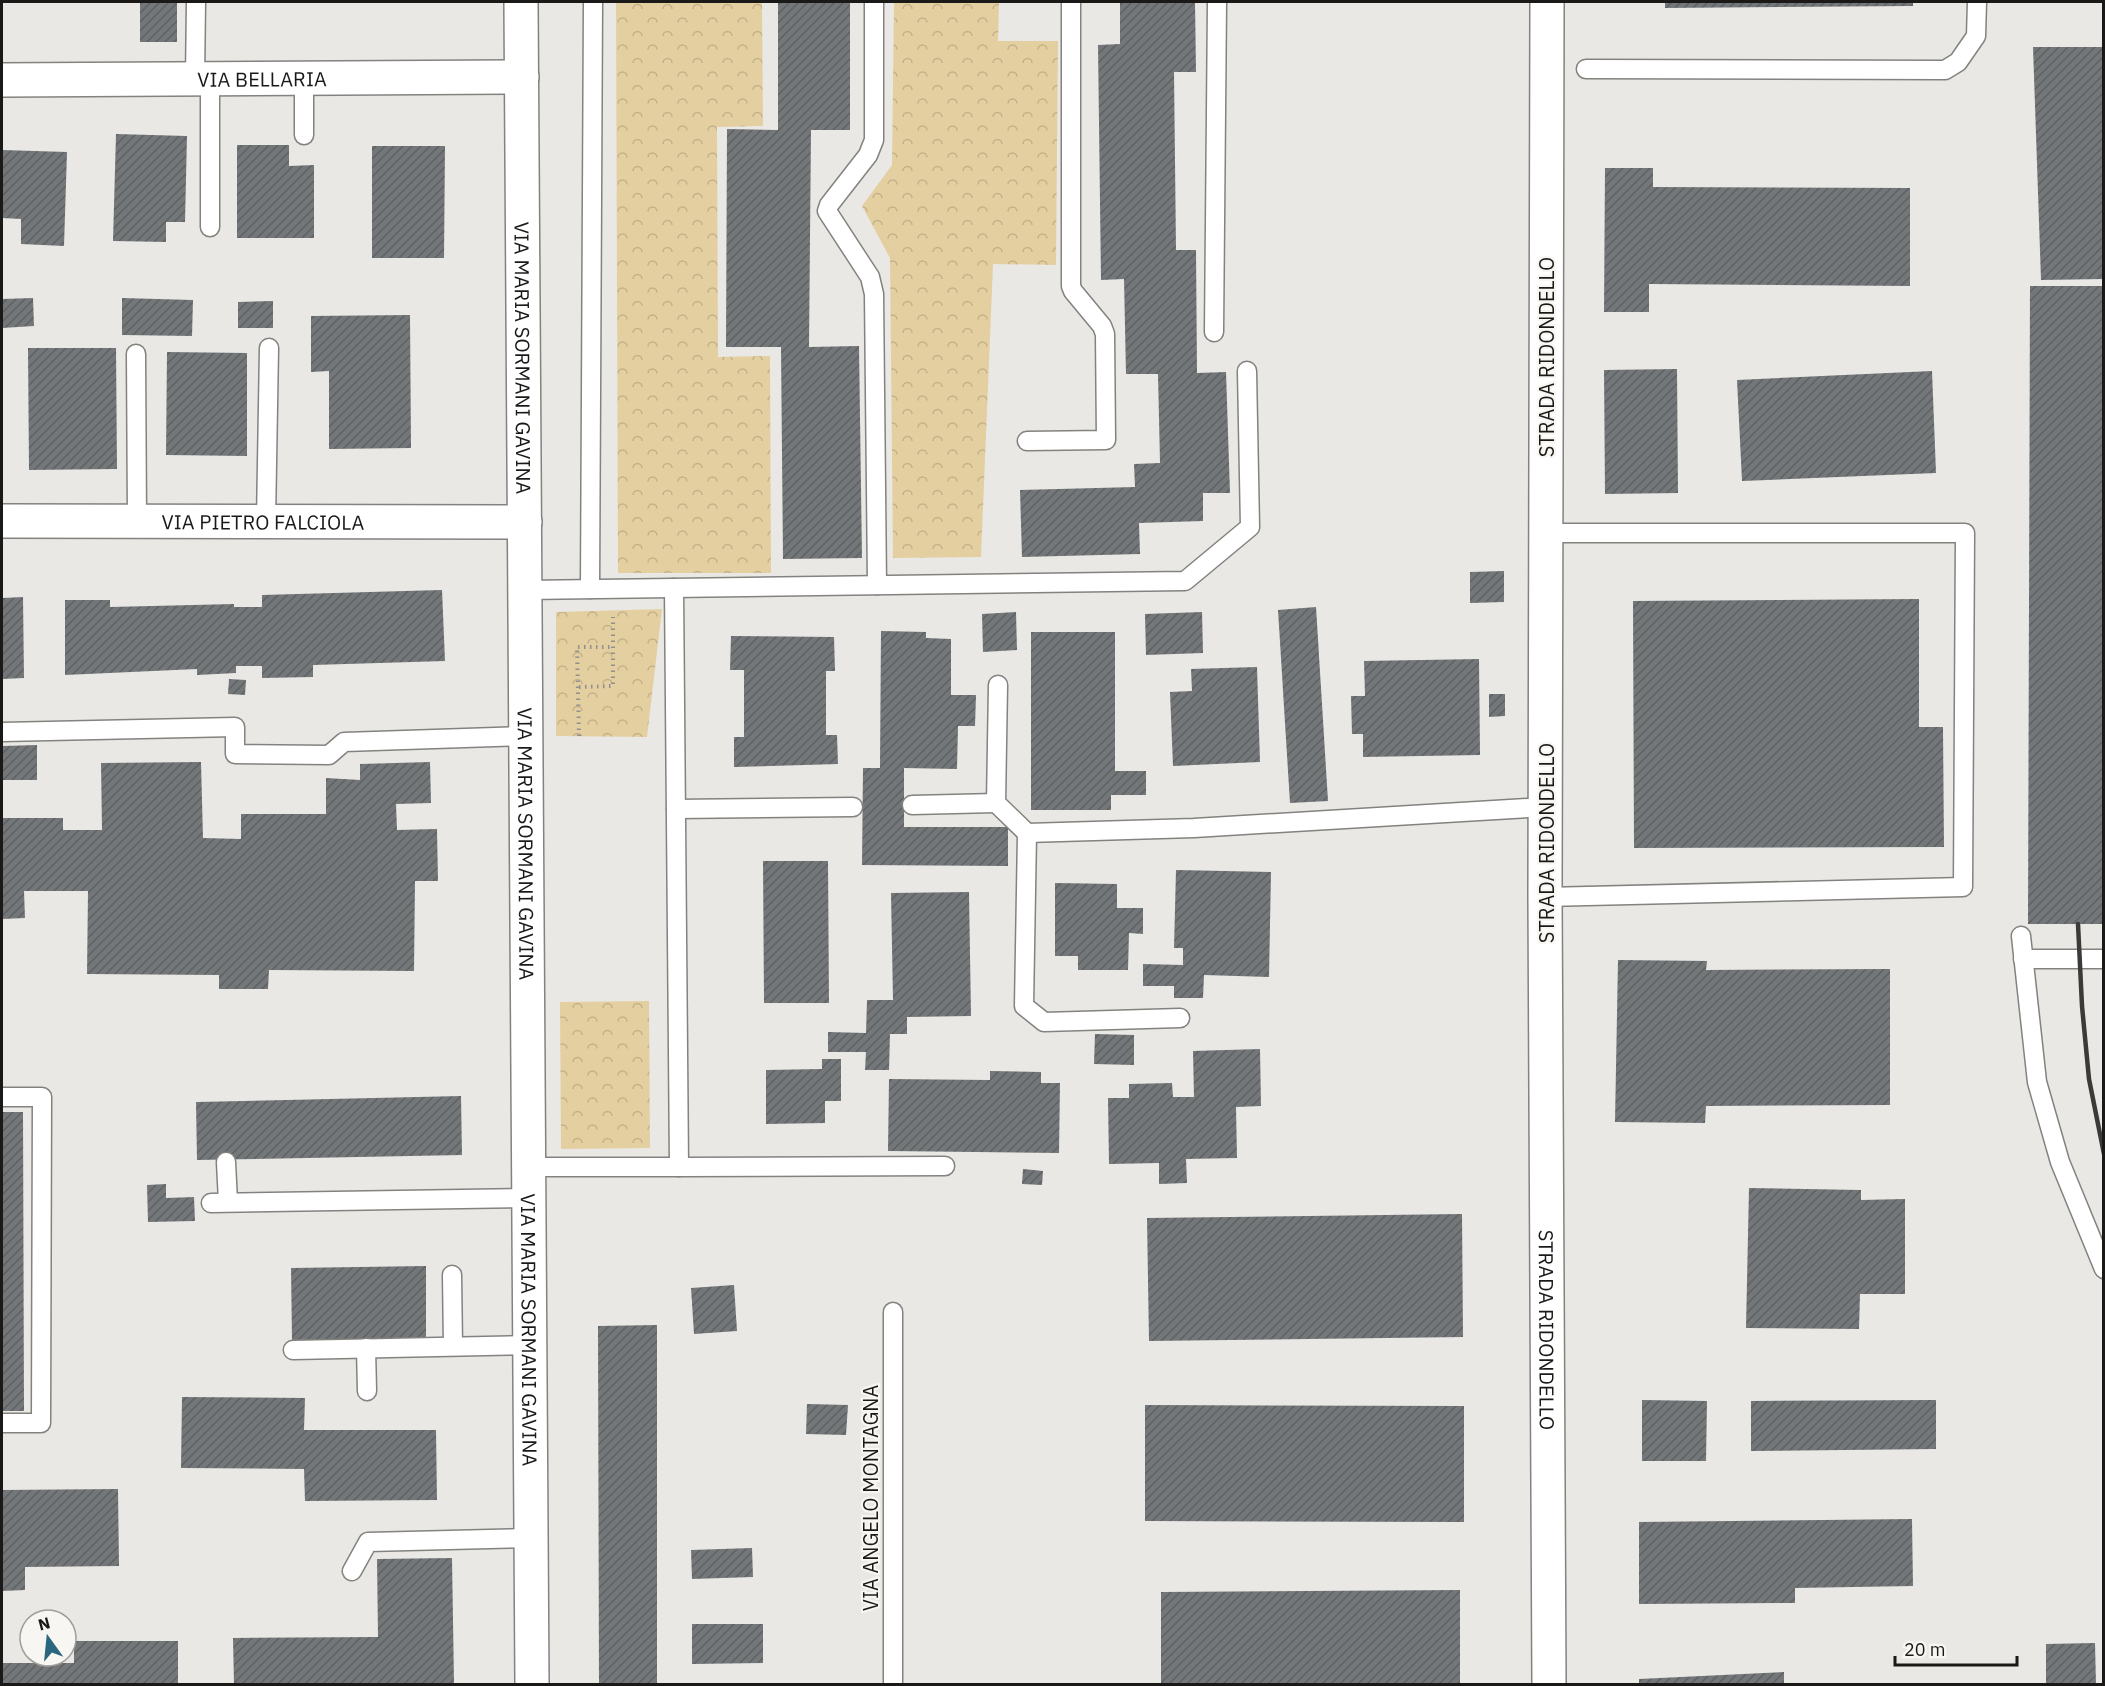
<svg xmlns="http://www.w3.org/2000/svg" width="2105" height="1686" font-family="'IBM Plex Sans',sans-serif">
<style>
.park{fill:url(#park-crowns)}
.building{fill:url(#building-hatch)}
.lines{fill:none;stroke-linecap:round;stroke-linejoin:round}
.lane-casing{stroke:#83827f;stroke-width:21}
.street-casing{stroke:#83827f;stroke-width:36}
.path{stroke:#91908d;stroke-width:4;stroke-dasharray:1.5 4.5;stroke-linecap:butt}
.lane{stroke:#fff;stroke-width:18}
.street{stroke:#fff;stroke-width:33}
.rail{stroke:#3b3a38;stroke-width:4.5}
.labels{text-anchor:middle;dominant-baseline:central;stroke-width:4.5;stroke-linejoin:round;paint-order:stroke}
.street-label{font-size:20px;fill:#1a1918;stroke:#f7f6f2}
</style>
<defs>
<pattern id="park-crowns" width="20" height="18" patternUnits="userSpaceOnUse" patternTransform="scale(1.5)"><rect width="20" height="18" fill="#e4cfa0"/><path d="M2 6a3 3 0 1 1 6 0M12 15a3 3 0 1 1 6 0" fill="none" stroke="#c3b189"/></pattern>
<pattern id="building-hatch" width="6" height="6" patternUnits="userSpaceOnUse" patternTransform="scale(1.5)"><rect width="6" height="6" fill="#747779"/><path d="M-1 1l2-2M0 6l6-6M5 7l2-2" fill="none" stroke="#5e6162"/></pattern>
</defs>
<rect width="100%" height="100%" fill="#eae8e5"/>
<g class="park">
<path d="M616 2H762L763 126 717 127 718 357 770 356 771 573H618Z"/>
<path d="M894 2H999L998 41H1058L1056 265 993 264 981 557 893 558 890 258 862 206 892 165Z"/>
<path d="M662 609 647 737 556 736V612Z"/>
<path d="M649 1001 650 1148 561 1149 560 1002Z"/>
</g>
<g class="building">
<rect x="140" y="2" width="37" height="40"/>
<path d="M778 2H850V130H811L809 347 859 346 862 558 783 559 781 347H726L727 129 778 130Z"/>
<path d="M1120 2H1195L1196 72H1174L1176 250H1196L1197 373 1226 372 1230 493H1203V521L1139 523 1140 554 1022 557 1020 490 1135 487 1134 464 1160 463 1158 374H1126L1124 279 1101 280 1098 45 1120 44Z"/>
<path d="M1665 2H1913V6L1665 8Z"/>
<path d="M2033 47H2104V279L2041 280Z"/>
<path d="M116 134 187 136 185 222H166V242L113 241Z"/>
<path d="M237 145H289V166L314 165V238H237Z"/>
<path d="M372 146H445L444 258H372Z"/>
<path d="M2 150 67 152 64 246 21 244V219L2 218Z"/>
<path d="M1605 168H1653V187L1910 188V286L1649 284V312H1604Z"/>
<path d="M2030 286H2104V924H2028Z"/>
<path d="M33 298 34 326 2 328V299Z"/>
<path d="M122 298 193 300 192 336 122 335Z"/>
<path d="M273 301V328H238V302Z"/>
<path d="M410 315 411 448 329 449V371L311 372V316Z"/>
<path d="M28 348H116L117 469 29 470Z"/>
<path d="M167 352 247 353V456L166 455Z"/>
<path d="M1677 369 1678 493 1605 494 1604 370Z"/>
<path d="M1932 371 1936 473 1742 481 1737 380Z"/>
<path d="M1504 571V602L1470 603V572Z"/>
<path d="M442 590 445 661 313 665V677L262 678V666H236V673L197 675V669L65 675V600H110V607L234 604V607H262V595Z"/>
<path d="M23 597 24 678 2 679V598Z"/>
<path d="M1919 599V727H1943L1944 847 1634 848 1633 601Z"/>
<path d="M1316 607 1328 801 1290 803 1278 610Z"/>
<path d="M1016 612 1017 650 983 652 982 614Z"/>
<path d="M1202 612 1203 653 1146 655 1145 614Z"/>
<path d="M881 631 926 632V638L951 639V695H976L975 726H958L957 769 904 768V827H1008V866L862 865 863 768H880Z"/>
<path d="M1031 632H1115V771H1146V795H1111V810H1031Z"/>
<path d="M731 636 834 637 835 671H826V735H837L838 764 734 767V737H744V670H730Z"/>
<path d="M1479 659 1480 755 1363 757V734H1352L1351 696H1365L1364 661Z"/>
<path d="M1257 667 1260 762 1173 766 1170 692 1192 691 1191 669Z"/>
<path d="M229 679 246 680 245 695 228 694Z"/>
<path d="M1489 694H1505V716L1489 717Z"/>
<path d="M37 745V780H3V746Z"/>
<path d="M201 762 203 838 241 839V814H326V778L360 780V764L430 762 431 803 396 804 397 830 437 829 438 881H415L414 971 269 970 268 989H219V975L87 974 88 891H24L25 918 2 919V818H63V830H102L101 763Z"/>
<path d="M763 861H828L829 1003H764Z"/>
<path d="M1176 870 1271 872 1269 977 1204 975 1203 998H1174V986H1143V964L1183 965V948H1174Z"/>
<path d="M1055 883 1117 884V908H1143V934L1129 933 1128 970H1078V956H1055Z"/>
<path d="M969 892 971 1016 907 1017V1034H890L889 1070H865L866 1052H828V1032L866 1033 867 1000H893L891 893Z"/>
<path d="M1618 960 1707 961 1706 970 1890 969V1105L1706 1106 1705 1123 1615 1122Z"/>
<path d="M1095 1034 1134 1035V1065L1094 1064Z"/>
<path d="M1260 1049 1261 1106 1236 1107 1237 1158 1186 1159 1187 1183 1159 1184V1163L1109 1164 1108 1098H1129V1084L1172 1083 1173 1097H1194L1193 1051Z"/>
<path d="M822 1059H841V1101H825V1123L766 1124V1070L822 1069Z"/>
<path d="M990 1071 1041 1072V1083H1060L1059 1153 888 1151 889 1079 990 1080Z"/>
<path d="M461 1096 462 1155 197 1160 196 1102Z"/>
<path d="M2 1112H23L24 1411H2Z"/>
<path d="M1023 1169 1043 1171 1042 1185 1022 1184Z"/>
<path d="M166 1184V1198L194 1197 195 1221 148 1222 147 1185Z"/>
<path d="M1749 1188 1861 1190V1200L1905 1199V1294H1860L1859 1329 1746 1328Z"/>
<path d="M1462 1214 1463 1337 1149 1341 1147 1218Z"/>
<path d="M426 1266V1339L292 1340 291 1268Z"/>
<path d="M734 1285 737 1331 694 1334 691 1288Z"/>
<path d="M657 1325V1684H599L598 1326Z"/>
<path d="M182 1397 305 1398 304 1430H436L437 1500 305 1501 304 1469 181 1468Z"/>
<path d="M1642 1400 1707 1401 1706 1461H1642Z"/>
<path d="M1936 1400V1449L1751 1451V1401Z"/>
<path d="M807 1404 848 1405 846 1435 806 1434Z"/>
<path d="M1145 1405 1464 1406V1522L1145 1521Z"/>
<path d="M118 1489 119 1566 25 1567V1590L2 1591V1490Z"/>
<path d="M1912 1519 1913 1586 1795 1588V1603L1639 1604V1522Z"/>
<path d="M752 1548 753 1577 692 1579 691 1550Z"/>
<path d="M452 1558 454 1683 234 1684 233 1638 378 1637 377 1559Z"/>
<path d="M1460 1590V1684H1161V1592Z"/>
<path d="M692 1624H763V1663L692 1664Z"/>
<path d="M74 1641H178V1684H2V1663H74Z"/>
<path d="M2095 1643 2096 1684H2046V1644Z"/>
<path d="M1784 1672V1684H1639V1679Z"/>
</g>
<g class="lines">
<g class="lane-casing">
<g id="lane">
<path d="M874 2V140L868 155 829 205 827 211 870 277 874 294 877 585"/>
<path d="M1586 69 1945 70 1958 62 1976 36 1977 2"/>
<path d="M195 79 196 2"/>
<path d="M304 135V78"/>
<path d="M210 227V79"/>
<path d="M1214 332 1217 2"/>
<path d="M136 354 137 520"/>
<path d="M1027 441 1106 440 1105 334 1102 326 1073 291 1071 286V2"/>
<path d="M266 521 269 348"/>
<path d="M590 589 593 2"/>
<path d="M525 590 1185 581 1250 527 1247 371"/>
<path d="M998 685 996 803 1027 833 1024 1006 1044 1022 1180 1018"/>
<path d="M2 732 235 727V754L329 755 344 742 526 736"/>
<path d="M912 805 996 803"/>
<path d="M676 809 853 807"/>
<path d="M1027 833 1194 828 1545 807"/>
<path d="M1545 897 1963 887 1965 533H1546"/>
<path d="M2021 936 2037 1082 2060 1162 2104 1269"/>
<path d="M2023 959H2104"/>
<path d="M2 1097H42L41 1423H2"/>
<path d="M226 1162 228 1202"/>
<path d="M529 1167H679L674 588"/>
<path d="M679 1167 945 1166"/>
<path d="M211 1203 529 1198"/>
<path d="M452 1275 453 1346"/>
<path d="M893 1312V1684"/>
<path d="M366 1348 367 1391"/>
<path d="M293 1350 530 1345"/>
<path d="M352 1571 368 1542 531 1538"/>
</g>
</g>
<g class="street-casing">
<g id="street">
<path id="s1" d="M521 2 532 1684"/>
<path id="s2" d="M1547 2 1545 897 1549 1684"/>
<path id="s3" d="M2 80 522 77"/>
<path id="s4" d="M2 521 525 522"/>
</g>
</g>
<g class="path">
<path d="M579 687 613 686V617"/>
<path d="M579 736 577 647H613"/>
</g>
<use href="#lane" class="lane"/>
<use href="#street" class="street"/>
<path class="rail" d="M2078 924 2082 1006 2089 1079 2104 1154"/>
</g>
<g class="labels">
<g class="street-label">
<text stroke="none"><textPath href="#s3" startOffset="260">VIA BELLARIA</textPath></text>
<text stroke="none"><textPath href="#s1" startOffset="356">VIA MARIA SORMANI GAVINA</textPath></text>
<text transform="translate(1546 357) rotate(-90)">STRADA RIDONDELLO</text>
<text stroke="none"><textPath href="#s4" startOffset="261">VIA PIETRO FALCIOLA</textPath></text>
<text stroke="none"><textPath href="#s1" startOffset="842">VIA MARIA SORMANI GAVINA</textPath></text>
<text transform="translate(1546 843) rotate(-90)">STRADA RIDONDELLO</text>
<text stroke="none"><textPath href="#s1" startOffset="1328">VIA MARIA SORMANI GAVINA</textPath></text>
<text stroke="none"><textPath href="#s2" startOffset="1328">STRADA RIDONDELLO</textPath></text>
<text transform="translate(870 1498) rotate(-90)">VIA ANGELO MONTAGNA</text>
</g>
</g>
<rect width="2105" height="1686" fill="none" stroke="#1a1918" stroke-width="6"/>
<g transform="translate(48 1638) rotate(345)"><circle r="28" fill="#f7f6f2" stroke="#9f9e9b" stroke-width="1.5"/>
<path d="M0-4.5L10 22L0 15L-10 22Z" fill="#2b667f"/>
<text y="-9" font-size="16" font-weight="bold" text-anchor="middle" fill="#1a1918">N</text>
</g>
<path d="M1895 1656v9h122v-9" fill="none" stroke="#1a1918" stroke-width="3"/>
<text x="1904" y="1656" font-size="18" fill="#1a1918" stroke="#f7f6f2" stroke-width="4.5" paint-order="stroke">20 m</text>
</svg>
